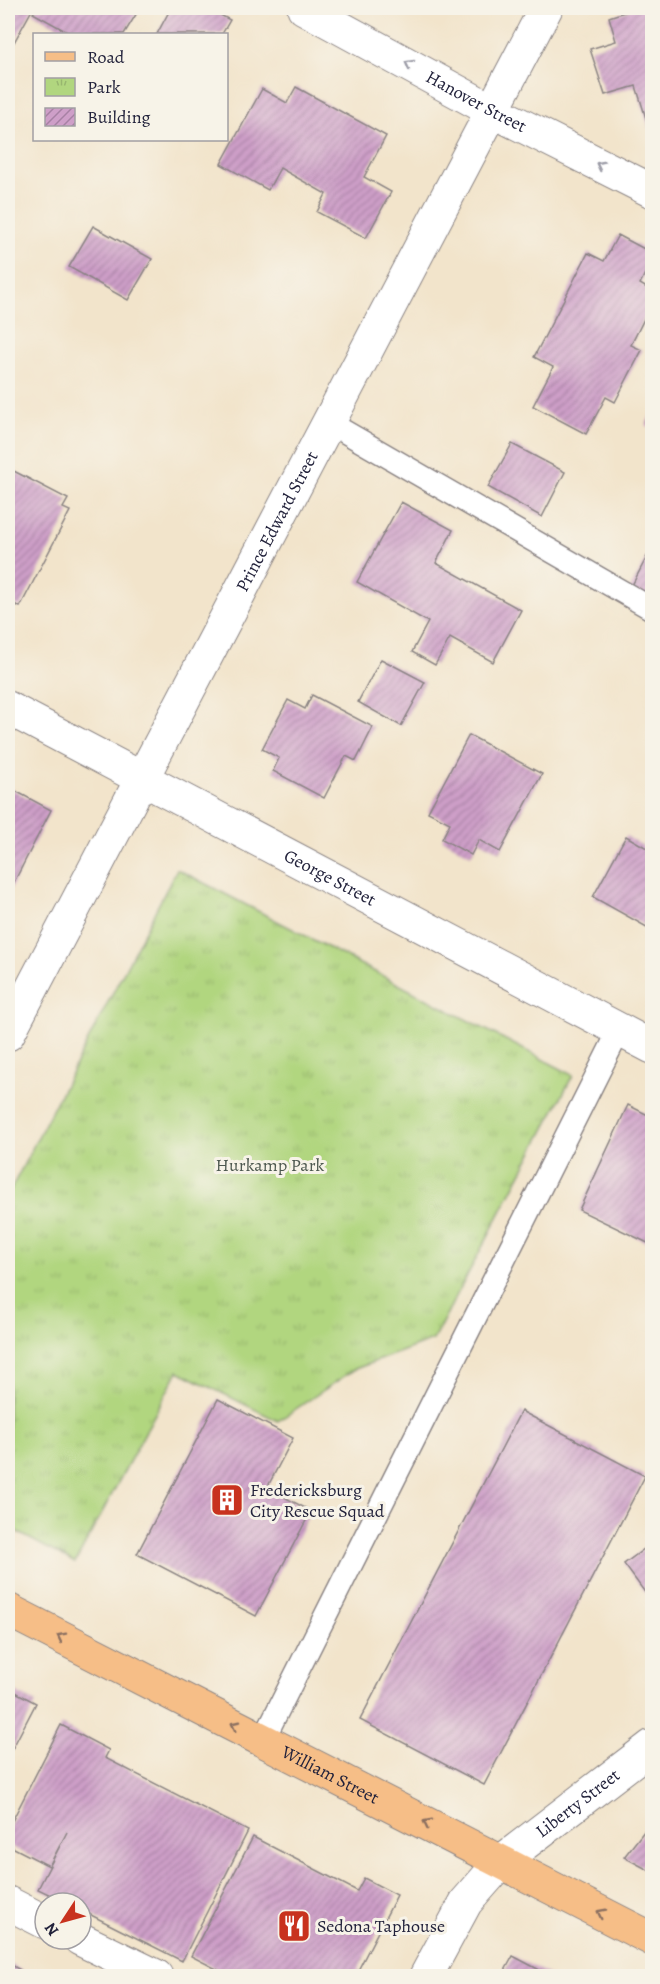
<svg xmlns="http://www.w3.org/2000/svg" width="660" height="1984" font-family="Alegreya,serif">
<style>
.park{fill:url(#park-tufts);stroke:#6a7c5d;stroke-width:1.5}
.building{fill:url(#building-hatch)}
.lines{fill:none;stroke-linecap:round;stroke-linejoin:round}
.service-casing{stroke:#8a8383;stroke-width:25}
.minor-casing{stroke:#8a8383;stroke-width:35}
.tertiary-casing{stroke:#8a8383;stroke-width:35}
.primary-casing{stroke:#8a8383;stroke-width:35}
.service{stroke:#fff;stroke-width:22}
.minor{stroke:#fff;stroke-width:33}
.tertiary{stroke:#fff;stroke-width:33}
.primary{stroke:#f6be87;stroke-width:33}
.oneway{stroke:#9c9ca7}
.oneway2{stroke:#8c7061}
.labels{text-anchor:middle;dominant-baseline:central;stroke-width:6;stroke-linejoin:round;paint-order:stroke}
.street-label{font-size:18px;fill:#22223b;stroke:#f7f3e8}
.park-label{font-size:18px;fill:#4d584f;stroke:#f7f3e8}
.poi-label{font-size:18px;fill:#22223b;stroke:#f7f3e8;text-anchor:start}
</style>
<defs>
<pattern id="park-tufts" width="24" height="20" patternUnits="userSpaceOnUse" patternTransform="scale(1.5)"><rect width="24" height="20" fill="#b1d67f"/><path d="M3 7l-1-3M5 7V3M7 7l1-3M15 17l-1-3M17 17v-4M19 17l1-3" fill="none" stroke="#98b76f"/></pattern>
<pattern id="building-hatch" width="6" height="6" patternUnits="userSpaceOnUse" patternTransform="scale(1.5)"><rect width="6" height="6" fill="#ce9fc8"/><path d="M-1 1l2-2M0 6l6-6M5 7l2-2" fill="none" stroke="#a781a4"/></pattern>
</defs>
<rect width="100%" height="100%" fill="#f7f3e8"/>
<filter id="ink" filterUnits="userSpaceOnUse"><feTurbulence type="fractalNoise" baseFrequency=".0167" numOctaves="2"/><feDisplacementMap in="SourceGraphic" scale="12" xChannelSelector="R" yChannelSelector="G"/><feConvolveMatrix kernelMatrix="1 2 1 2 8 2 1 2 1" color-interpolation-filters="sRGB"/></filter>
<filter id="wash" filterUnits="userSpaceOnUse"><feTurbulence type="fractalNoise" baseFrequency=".008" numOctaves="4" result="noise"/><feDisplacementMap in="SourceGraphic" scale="24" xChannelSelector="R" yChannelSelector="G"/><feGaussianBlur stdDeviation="1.35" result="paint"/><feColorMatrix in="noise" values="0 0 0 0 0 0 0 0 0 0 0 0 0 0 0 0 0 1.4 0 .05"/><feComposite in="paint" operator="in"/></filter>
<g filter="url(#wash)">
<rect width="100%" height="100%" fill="#f2e4cb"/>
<path class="park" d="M177 869 573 1075 433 1340 355 1369 278 1421 178 1371 75 1563 8 1527V1195Z"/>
<g id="blocks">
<g class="building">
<path d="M8 8H33L8 53Z"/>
<path d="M37 8H140L124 34H71L33 13Z"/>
<path d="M171 8H207L230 20 222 34H157Z"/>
<path d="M636 8H652V127L649 128 636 86 605 95 590 49 616 41 609 17Z"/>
<path d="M296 87 386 136 364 177 391 192 366 238 317 212 326 194 280 168 268 190 221 164 262 89 287 103Z"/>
<path d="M93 226 152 259 128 300 69 267Z"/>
<path d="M618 235 652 253V259L640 284 652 291V303L631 345 642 350 615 402 606 397 586 434 533 406 553 367 534 357 588 253 604 261Z"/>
<path d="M652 412V428L646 425Z"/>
<path d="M512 444 565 472 542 517 488 487Z"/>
<path d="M8 468 68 499 63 508 70 511 20 607 8 601Z"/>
<path d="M401 502 453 530 436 563 521 610 493 662 450 638 435 665 412 652 428 622 357 582Z"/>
<path d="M652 547V606L628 593Z"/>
<path d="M381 659 425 682 401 726 358 702Z"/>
<path d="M312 695 373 727 356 761 346 756 324 798 273 771 279 758 262 749 288 700 305 709Z"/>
<path d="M469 735 542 774 500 852 479 840 471 855 442 839 450 823 428 812Z"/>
<path d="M8 787 51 810 8 894Z"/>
<path d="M626 836 652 851V930L593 897Z"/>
<path d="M628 1105 652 1117V1245L579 1210Z"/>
<path d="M218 1399 293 1438 267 1488 311 1511 256 1616 137 1554Z"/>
<path d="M521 1411 645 1476 484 1785 360 1720Z"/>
<path d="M652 1543V1602L624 1564Z"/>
<path d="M8 1688 36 1703 8 1757Z"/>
<path d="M61 1725 109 1750 105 1758 248 1831 182 1961 81 1910V1903H67L38 1889 67 1832 49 1866 8 1845V1829Z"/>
<path d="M652 1821V1872L624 1857Z"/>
<path d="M253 1837 357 1891 364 1878 397 1895 355 1976H230L191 1956Z"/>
<path d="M513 1956 551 1976H502Z"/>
<path d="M8 1963 22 1971 19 1976H8Z"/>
</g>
</g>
</g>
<g filter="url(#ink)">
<use href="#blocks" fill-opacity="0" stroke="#8a8383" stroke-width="1.5"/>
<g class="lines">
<g class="service-casing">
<g id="service">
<path d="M328 422 652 609"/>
<path d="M263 1740 619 1031"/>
</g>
</g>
<g class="minor-casing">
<g id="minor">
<path id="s1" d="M304 8 493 111 652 191"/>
<path d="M8 1903 45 1922"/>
<path d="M80 1939 156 1976"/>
<path id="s2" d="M426 1976 466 1902 502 1861 652 1746"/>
</g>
</g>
<g class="tertiary-casing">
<g id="tertiary">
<path id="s3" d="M8 708 652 1047"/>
<path id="s4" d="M8 1034 546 8"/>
</g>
</g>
<g class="primary-casing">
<g id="primary">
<path id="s5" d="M8 1610 652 1939"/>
</g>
</g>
<use href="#service" class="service"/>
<use href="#minor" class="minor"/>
<use href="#tertiary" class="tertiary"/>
<use href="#primary" class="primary"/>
</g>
<defs><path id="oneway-chevron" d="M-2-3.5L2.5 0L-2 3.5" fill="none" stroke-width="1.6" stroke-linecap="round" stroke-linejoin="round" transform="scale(1.5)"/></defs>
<g class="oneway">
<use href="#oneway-chevron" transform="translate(409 64) rotate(-151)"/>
<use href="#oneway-chevron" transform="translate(600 165) rotate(-153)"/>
</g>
<g class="oneway2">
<use href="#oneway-chevron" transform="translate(61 1637) rotate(-153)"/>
<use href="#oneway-chevron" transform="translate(235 1725) rotate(-153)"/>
<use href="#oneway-chevron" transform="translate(427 1823) rotate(-153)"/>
<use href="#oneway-chevron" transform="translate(601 1913) rotate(-153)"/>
</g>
</g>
<defs>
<g id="building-square" transform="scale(1.725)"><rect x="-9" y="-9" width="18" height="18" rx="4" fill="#c8321e" stroke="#f7f3e8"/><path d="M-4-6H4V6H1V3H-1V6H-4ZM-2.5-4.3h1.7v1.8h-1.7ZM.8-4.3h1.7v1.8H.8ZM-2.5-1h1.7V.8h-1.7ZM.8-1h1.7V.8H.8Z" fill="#fff"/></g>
<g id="restaurant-square" transform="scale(1.725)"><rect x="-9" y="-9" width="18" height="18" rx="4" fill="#c8321e" stroke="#f7f3e8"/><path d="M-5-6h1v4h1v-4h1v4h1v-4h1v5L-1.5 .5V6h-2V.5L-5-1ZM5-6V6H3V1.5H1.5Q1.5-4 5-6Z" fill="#fff"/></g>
</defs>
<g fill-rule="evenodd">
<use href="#building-square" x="227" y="1500"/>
<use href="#restaurant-square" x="294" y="1926"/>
</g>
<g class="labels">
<g class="street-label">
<text stroke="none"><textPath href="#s1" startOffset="196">Hanover Street</textPath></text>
<text stroke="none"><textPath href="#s4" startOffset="579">Prince Edward Street</textPath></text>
<text stroke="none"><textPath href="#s3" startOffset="364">George Street</textPath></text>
<text stroke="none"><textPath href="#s5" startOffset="362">William Street</textPath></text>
<text stroke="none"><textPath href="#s2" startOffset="234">Liberty Street</textPath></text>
</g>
<g class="park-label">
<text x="270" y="1165">Hurkamp Park</text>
</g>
<g class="poi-label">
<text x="250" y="1490">Fredericksburg<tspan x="250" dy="21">City Rescue Squad</tspan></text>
<text x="317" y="1926">Sedona Taphouse</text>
</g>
</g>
<rect width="660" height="1984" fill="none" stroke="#f7f3e8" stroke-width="30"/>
<rect x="33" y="33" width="195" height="108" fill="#f7f3e8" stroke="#a29fa3" stroke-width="1.5"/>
<rect x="45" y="52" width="30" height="9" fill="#f6be87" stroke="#a29fa3" stroke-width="1.5"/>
<text x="87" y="63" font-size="18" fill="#22223b">Road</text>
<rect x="45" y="78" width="30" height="18" fill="url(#park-tufts)" stroke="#a29fa3" stroke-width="1.5"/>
<text x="87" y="93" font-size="18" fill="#22223b">Park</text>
<rect x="45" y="108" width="30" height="18" fill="url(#building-hatch)" stroke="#a29fa3" stroke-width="1.5"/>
<text x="87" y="123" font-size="18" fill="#22223b">Building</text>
<g transform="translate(63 1921) rotate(234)"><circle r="28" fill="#f7f3e8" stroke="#a29fa3" stroke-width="1.5"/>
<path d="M0-4.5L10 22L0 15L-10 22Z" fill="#c8321e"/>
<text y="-9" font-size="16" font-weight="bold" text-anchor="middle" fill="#22223b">N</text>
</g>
</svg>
